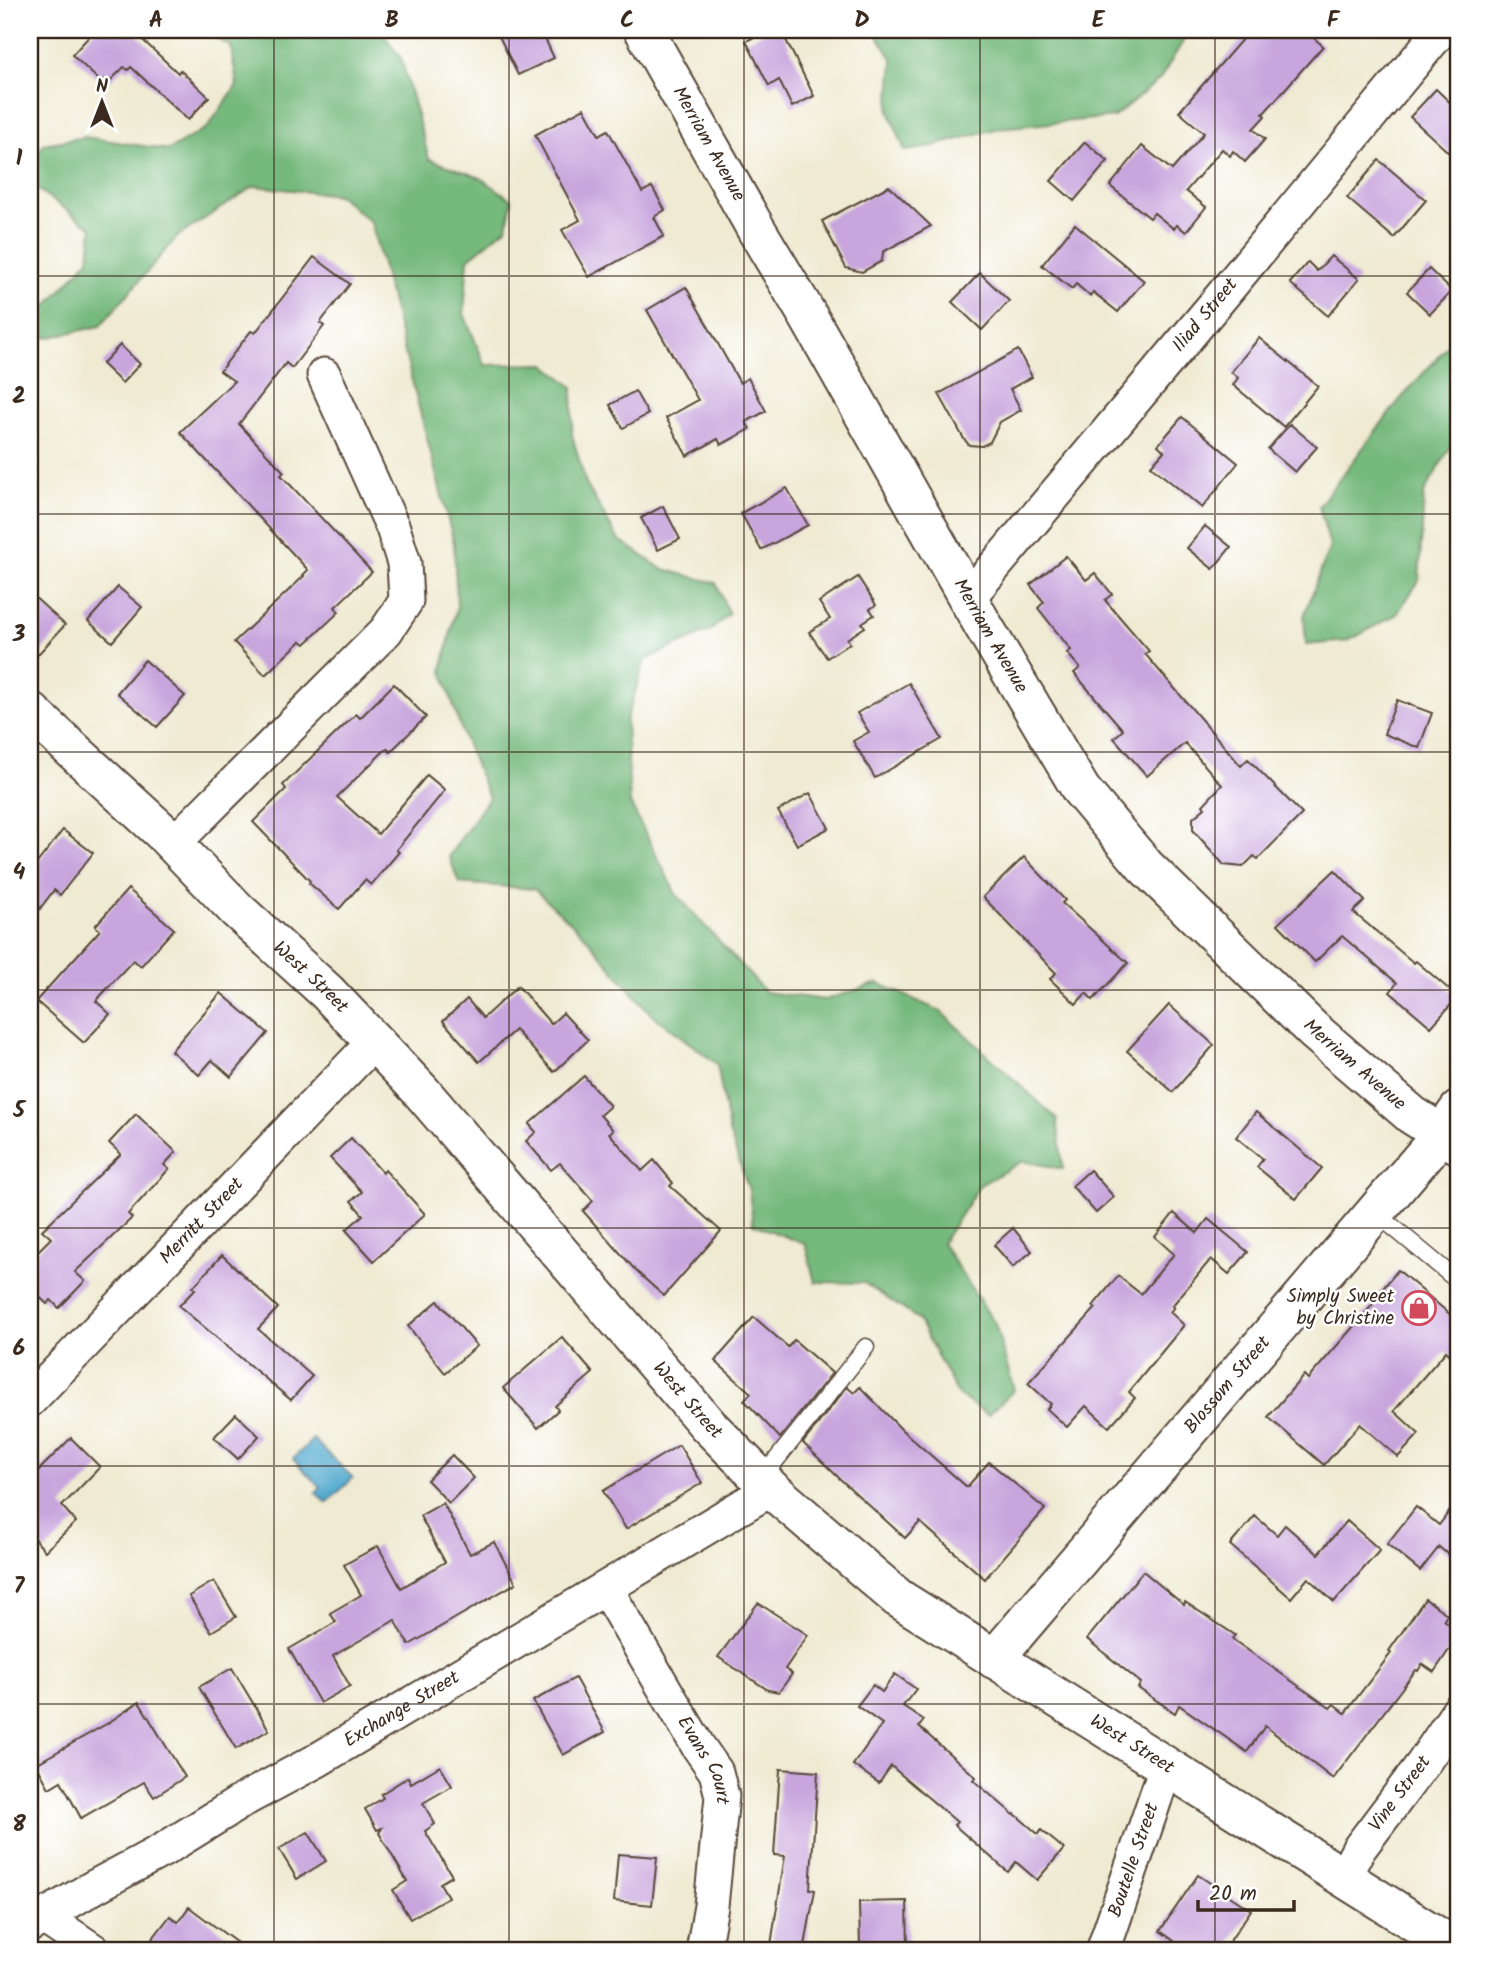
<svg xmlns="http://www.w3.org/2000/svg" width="1489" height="1981" font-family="Kalam,sans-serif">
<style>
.forest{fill:#76b97d;stroke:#58724e;stroke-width:2}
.water{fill:#52aacf;stroke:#466a76;stroke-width:2}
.building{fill:#c8a5dd}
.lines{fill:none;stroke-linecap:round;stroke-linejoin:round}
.lane-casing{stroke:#564739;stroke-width:19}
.street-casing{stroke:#564739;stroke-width:37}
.secondary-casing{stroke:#564739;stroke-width:42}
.lane{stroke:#fff;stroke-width:16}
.street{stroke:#fff;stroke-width:33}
.secondary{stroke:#fff;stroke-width:38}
.grid{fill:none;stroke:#3b2a1e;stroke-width:2;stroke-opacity:0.55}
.labels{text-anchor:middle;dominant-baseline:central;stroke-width:5;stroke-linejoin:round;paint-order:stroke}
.street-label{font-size:19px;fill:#3b2a1e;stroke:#fff}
.poi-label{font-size:19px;fill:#3b2a1e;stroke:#fff;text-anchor:end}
.neatline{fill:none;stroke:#3b2a1e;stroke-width:2.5}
.grid-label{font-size:23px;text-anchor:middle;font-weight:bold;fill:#3b2a1e}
</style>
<rect width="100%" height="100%" fill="#fff"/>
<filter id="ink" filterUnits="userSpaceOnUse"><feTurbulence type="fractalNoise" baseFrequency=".0143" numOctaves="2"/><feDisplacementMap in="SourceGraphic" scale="14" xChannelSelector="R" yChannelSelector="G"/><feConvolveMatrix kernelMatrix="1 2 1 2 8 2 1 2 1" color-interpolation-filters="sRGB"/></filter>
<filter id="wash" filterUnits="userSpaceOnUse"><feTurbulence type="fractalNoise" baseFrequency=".00686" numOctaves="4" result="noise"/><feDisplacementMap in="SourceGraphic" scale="28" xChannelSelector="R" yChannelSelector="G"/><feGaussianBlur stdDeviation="1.57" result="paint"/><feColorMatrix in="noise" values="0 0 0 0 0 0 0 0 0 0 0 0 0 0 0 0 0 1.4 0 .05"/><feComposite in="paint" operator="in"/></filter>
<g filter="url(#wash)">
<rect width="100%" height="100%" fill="#efead1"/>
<g class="forest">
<path d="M198 30H380L401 58 429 159 481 178 512 200 507 227 468 259 464 314 485 365 545 364 573 387 572 435 586 484 618 539 662 569 716 583 729 614 711 630 645 660 626 721 630 803 676 894 765 992 825 1000 878 983 940 1011 1057 1119 1063 1169 1023 1161 980 1185 942 1243 995 1324 1014 1390 988 1415 958 1395 918 1319 864 1283 815 1282 805 1244 753 1224 749 1190 729 1132 717 1064 650 1013 584 935 534 889 459 883 449 856 489 798 464 738 442 670 457 606 454 543 371 222 338 195 254 186 177 237 100 326 46 338 34 320 89 259 92 228 30 184V166L44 144 85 137 169 150 208 127 237 85 231 46Z"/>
<path d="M874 30H1190L1160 79 1114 117 999 128 926 148 905 151 889 111 893 60Z"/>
<path d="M1459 333V434L1456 437 1424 493 1419 581 1397 614 1348 641 1306 645 1304 616 1330 546 1319 506 1398 402Z"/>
</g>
<path class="water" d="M313 1439 353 1478 327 1503 316 1493 321 1488 293 1459Z"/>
<g id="blocks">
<g class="building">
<path d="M95 30H132L178 73 180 70 209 97 188 120 131 67 128 70 124 67 109 82 105 79 102 83 72 55Z"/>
<path d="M496 30H541L554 58 518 75Z"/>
<path d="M769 30H781L814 96 792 107 779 80 769 86 746 41Z"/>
<path d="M1250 30H1305L1323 46 1263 114 1265 116 1253 129 1265 139 1245 162 1233 151 1230 156 1222 149 1186 191 1206 207 1186 232 1177 225 1174 229 1154 213 1150 218 1110 186 1142 146 1172 170 1204 133 1179 112Z"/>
<path d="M1436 89 1459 111V162L1410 117Z"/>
<path d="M584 108 599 135 608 130 642 192 652 187 665 210 654 217 664 236 589 277 562 230 580 220 535 135Z"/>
<path d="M1085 142 1108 161 1074 201 1051 181Z"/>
<path d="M1379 160 1426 200 1394 238 1347 198Z"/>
<path d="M889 186 931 226 883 252 882 261 862 272 846 268 822 221Z"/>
<path d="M1075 224 1144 281 1118 312 1093 292 1090 296 1076 284 1072 289 1042 265Z"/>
<path d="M1331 256 1359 279 1328 316 1290 283 1308 262 1317 271Z"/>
<path d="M314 257 350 284 320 323 324 326 292 368 286 363 239 424 284 472 281 475 372 572 335 607 339 612 305 644 301 641 265 675 234 642 304 576 303 575 308 570 180 432 234 381 220 371 251 331 255 333Z"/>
<path d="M1429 269 1452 291 1430 314 1407 292Z"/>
<path d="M980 273 1009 301 982 330 952 302Z"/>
<path d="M686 287 740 383 748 378 766 411 746 422 750 429 721 445 718 439 687 456 666 418 698 400 647 310Z"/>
<path d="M1259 338 1318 386 1284 427 1233 385 1238 378 1231 372Z"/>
<path d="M120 345 140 364 122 383 102 364Z"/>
<path d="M1018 350 1032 377 1010 389 1021 410 1000 422 990 442 982 446 969 445 964 439 939 394Z"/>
<path d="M635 391 648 414 623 428 610 405Z"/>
<path d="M1182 417 1238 463 1202 508 1151 466 1164 451 1158 445Z"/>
<path d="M1290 424 1317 447 1295 472 1268 449Z"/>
<path d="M787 488 808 525 761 550 741 513Z"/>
<path d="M663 506 680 539 658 550 641 518Z"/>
<path d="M1205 526 1231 547 1213 569 1187 548Z"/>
<path d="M1066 556 1086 580 1095 573 1112 594 1105 600 1149 651 1145 654 1241 766 1248 759 1302 814 1258 859 1254 856 1243 867 1224 865 1193 830V818L1205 808 1203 805 1222 785 1185 743 1147 776 1114 738 1123 730 1074 673 1080 668 1067 653 1071 650 1038 608 1044 602 1030 585Z"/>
<path d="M858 577 876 605 870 609 874 615 862 623 865 627 847 639 850 643 827 658 809 632 830 619 819 602Z"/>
<path d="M118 587 142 607 112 642 88 621Z"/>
<path d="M30 593 65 625 30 663Z"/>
<path d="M145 660 185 696 157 727 117 693Z"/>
<path d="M909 683 942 739 875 778 853 741 869 732 857 713Z"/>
<path d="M394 684 426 717 390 752 387 748 337 797 378 834 427 775 445 790 396 850 399 852 371 885 365 880 339 909 309 883 310 881 253 822 286 789 283 785 356 714 360 718Z"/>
<path d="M1397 700 1432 713 1419 748 1384 734Z"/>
<path d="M810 793 829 828 797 845 778 811Z"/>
<path d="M63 830 93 853 60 895 54 890 30 922V872Z"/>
<path d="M1024 857 1065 900 1062 903 1128 963 1093 1000 1086 993 1076 1004 1050 979 1056 973 983 897Z"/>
<path d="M1335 870 1365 901 1353 912 1414 963 1416 961 1458 997 1431 1027 1390 992 1397 983 1342 936 1315 962 1278 924Z"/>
<path d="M128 889 174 929 141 966 133 960 96 1001 110 1014 84 1043 36 1001 100 930 95 926Z"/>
<path d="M518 986 551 1024 563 1013 588 1040 554 1072 515 1030 479 1062 443 1021 467 999 483 1018Z"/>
<path d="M221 993 268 1033 231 1077 212 1060 199 1075 171 1051Z"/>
<path d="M1169 1005 1214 1045 1173 1092 1127 1051Z"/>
<path d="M584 1076 610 1106 600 1115 613 1130 609 1133 642 1171 654 1160 673 1183 670 1186 721 1231 664 1296 637 1272 583 1211 593 1201 560 1163 551 1170 526 1141 536 1132 529 1124Z"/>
<path d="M1256 1112 1322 1168 1296 1199 1257 1167 1263 1159 1236 1137Z"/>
<path d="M136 1114 176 1152 164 1165 169 1169 128 1214 132 1218 75 1272 85 1281 59 1308 51 1300 47 1304 30 1288V1259L51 1238 42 1230 121 1154 109 1143Z"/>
<path d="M351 1138 383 1173 385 1170 425 1214 374 1261 346 1230 363 1215 351 1201 362 1192 330 1158Z"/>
<path d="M1090 1170 1114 1197 1096 1213 1072 1186Z"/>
<path d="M1174 1213 1197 1233 1208 1219 1248 1252 1229 1274 1211 1259 1172 1306 1174 1307 1170 1312 1184 1325 1129 1392 1135 1398 1109 1427 1086 1406 1067 1427 1047 1409 1051 1404 1028 1383 1096 1308 1093 1306 1118 1276 1141 1294 1174 1254 1155 1237Z"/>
<path d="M1013 1228 1032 1251 1013 1267 994 1245Z"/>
<path d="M222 1255 278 1308 258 1329 312 1376 291 1400 179 1306 195 1289 193 1287Z"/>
<path d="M1398 1270 1459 1322V1363L1446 1351 1394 1411 1419 1434 1398 1457 1360 1424 1324 1465 1268 1417 1304 1375 1308 1379 1381 1295 1379 1293Z"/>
<path d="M438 1301 477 1346 445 1373 408 1326Z"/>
<path d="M754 1317 788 1347 794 1340 832 1373 780 1438 744 1400 751 1393 715 1361Z"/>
<path d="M562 1337 593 1373 555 1406 558 1410 538 1428 503 1388Z"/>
<path d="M847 1387 854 1393 860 1387 902 1430 967 1487 989 1462 1045 1509 985 1579 920 1522 905 1538 839 1478 803 1443Z"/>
<path d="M236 1414 259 1436 238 1459 214 1437Z"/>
<path d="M71 1438 100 1467 62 1506 76 1522 45 1551 30 1534V1479Z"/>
<path d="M679 1445 702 1483 626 1529 603 1491Z"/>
<path d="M452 1455 474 1478 449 1503 427 1480Z"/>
<path d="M1459 1499V1564L1439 1547 1420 1571 1387 1544 1416 1507 1439 1525Z"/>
<path d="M443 1503 470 1554 494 1542 516 1583 409 1645 395 1620 333 1656 350 1686 320 1703 289 1649 336 1622 330 1613 361 1595 344 1565 378 1546 401 1588 445 1562 420 1516Z"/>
<path d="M1255 1516 1277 1535 1285 1525 1318 1554 1347 1521 1380 1550 1334 1602 1308 1578 1291 1598 1230 1545Z"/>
<path d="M1143 1571 1184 1605 1185 1602 1235 1635 1232 1639 1330 1708 1334 1704 1345 1713 1391 1653 1389 1651 1425 1599 1447 1614 1444 1620 1459 1631V1635L1434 1672 1422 1664 1418 1671 1416 1670 1333 1779 1265 1726 1247 1752 1179 1705 1175 1713 1138 1688 1141 1683 1087 1639Z"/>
<path d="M214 1581 236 1617 211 1632 189 1596Z"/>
<path d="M758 1603 808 1635 785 1669 792 1674 779 1692 768 1690 718 1657Z"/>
<path d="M232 1668 269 1730 236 1749 199 1687Z"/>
<path d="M895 1674 916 1689 903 1706 924 1720 919 1727 976 1777 973 1780 1014 1815 1015 1814 1038 1834 1041 1830 1064 1849 1037 1880 1016 1862 1008 1872 954 1825 957 1822 891 1766 879 1783 853 1765 882 1724 857 1706 873 1685 882 1692Z"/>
<path d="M575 1678 605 1732 563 1755 533 1701Z"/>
<path d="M139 1702 185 1777 154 1797 144 1782 81 1818 61 1781 49 1788 36 1764 108 1723Z"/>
<path d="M440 1766 452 1786 423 1803 435 1824 425 1831 452 1876 440 1883 448 1897 410 1919 393 1890 407 1881 379 1833 382 1828 377 1830 365 1809 383 1798 381 1794 408 1777 411 1783Z"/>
<path d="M780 1769 818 1772 810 1889 815 1890 804 1951H770L785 1856 774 1855Z"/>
<path d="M308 1832 326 1861 297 1879 279 1849Z"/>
<path d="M618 1854 657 1857 652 1905 614 1901Z"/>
<path d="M1198 1875 1251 1910 1223 1951H1189L1160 1931Z"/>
<path d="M907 1901 908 1947H860L859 1902Z"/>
<path d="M189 1907 217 1928 248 1951H143L170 1916 178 1922Z"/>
</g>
</g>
</g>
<g filter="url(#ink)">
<use href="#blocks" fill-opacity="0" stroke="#564739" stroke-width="2"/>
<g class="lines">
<g class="lane-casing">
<g id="lane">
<path d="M1375 1212 1459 1282"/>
<path d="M761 1479 866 1347"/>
</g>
</g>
<g class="street-casing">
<g id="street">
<path id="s1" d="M968 598 1221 297 1441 30"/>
<path d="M173 844 386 631 406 601 404 563 393 528 324 375"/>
<path id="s2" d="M30 1400 374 1042"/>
<path id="s3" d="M606 1589 698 1746 716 1772 722 1796 711 1906 703 1951"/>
<path id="s4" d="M1343 1878 1358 1850 1422 1765 1459 1710"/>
<path d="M44 1917 94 1951"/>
<path id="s5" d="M30 1925 94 1887 163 1850 247 1798 316 1761 771 1489"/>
<path id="s6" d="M1103 1951 1166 1767"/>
</g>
</g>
<g class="secondary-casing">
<g id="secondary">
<path id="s7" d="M644 30 756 229 808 316 983 625 1081 790 1145 866 1313 1030 1412 1115 1459 1145"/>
<path id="s8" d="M30 711 161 831 237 910 327 992 420 1090 708 1425 771 1489 898 1598 1459 1950"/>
<path id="s9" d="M994 1659 1442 1134 1459 1110"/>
</g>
</g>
<use href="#lane" class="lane"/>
<use href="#street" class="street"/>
<use href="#secondary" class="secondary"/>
</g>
</g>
<path class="grid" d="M274 30V1951M509 30V1951M744 30V1951M980 30V1951M1215 30V1951M30 276H1459M30 514H1459M30 752H1459M30 990H1459M30 1228H1459M30 1466H1459M30 1704H1459"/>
<defs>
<g id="shop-ring" transform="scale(1.75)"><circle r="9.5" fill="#fff" stroke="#d1495b" stroke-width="1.5"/><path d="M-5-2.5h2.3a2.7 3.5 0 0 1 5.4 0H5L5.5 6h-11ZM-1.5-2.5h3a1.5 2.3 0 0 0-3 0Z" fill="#d1495b"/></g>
</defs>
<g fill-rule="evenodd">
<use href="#shop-ring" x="1419" y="1308"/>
</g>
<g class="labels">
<g class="street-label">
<text stroke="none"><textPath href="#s7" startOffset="131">Merriam Avenue</textPath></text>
<text stroke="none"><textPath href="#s1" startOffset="369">Iliad Street</textPath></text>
<text stroke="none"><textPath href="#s7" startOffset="698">Merriam Avenue</textPath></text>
<text stroke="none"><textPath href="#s8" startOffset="387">West Street</textPath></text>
<text stroke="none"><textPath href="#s7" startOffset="1265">Merriam Avenue</textPath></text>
<text stroke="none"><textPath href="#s2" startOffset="248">Merritt Street</textPath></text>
<text stroke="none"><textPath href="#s9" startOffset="360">Blossom Street</textPath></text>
<text stroke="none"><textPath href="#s8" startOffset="954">West Street</textPath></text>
<text stroke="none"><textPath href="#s5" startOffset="430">Exchange Street</textPath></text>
<text stroke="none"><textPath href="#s8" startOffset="1519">West Street</textPath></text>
<text stroke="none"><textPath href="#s3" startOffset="198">Evans Court</textPath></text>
<text stroke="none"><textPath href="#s4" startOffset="102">Vine Street</textPath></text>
<text stroke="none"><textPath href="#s6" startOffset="96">Boutelle Street</textPath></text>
</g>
<g class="poi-label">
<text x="1394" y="1297">Simply Sweet<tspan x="1394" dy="22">by Christine</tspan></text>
</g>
</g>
<rect width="1489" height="1981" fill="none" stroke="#fff" stroke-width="77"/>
<g transform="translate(102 102)" stroke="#ffffff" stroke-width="5" paint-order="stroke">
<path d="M0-5L12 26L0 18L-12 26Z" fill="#3b2a1e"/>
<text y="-10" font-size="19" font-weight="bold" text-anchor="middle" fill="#3b2a1e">N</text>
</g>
<path d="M1198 1900v10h96v-10" fill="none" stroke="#3b2a1e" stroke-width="3.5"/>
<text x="1209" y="1900" font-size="21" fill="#3b2a1e" stroke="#ffffff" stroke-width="5" paint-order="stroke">20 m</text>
<rect x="38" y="38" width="1412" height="1904" class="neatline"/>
<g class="grid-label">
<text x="156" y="27">A</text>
<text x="392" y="27">B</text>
<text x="627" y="27">C</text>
<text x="862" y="27">D</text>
<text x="1098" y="27">E</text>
<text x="1333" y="27">F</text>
<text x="19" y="165">1</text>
<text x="19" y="403">2</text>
<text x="19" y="641">3</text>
<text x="19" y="879">4</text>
<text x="19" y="1117">5</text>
<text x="19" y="1355">6</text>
<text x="19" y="1593">7</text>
<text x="19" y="1831">8</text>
</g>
</svg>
